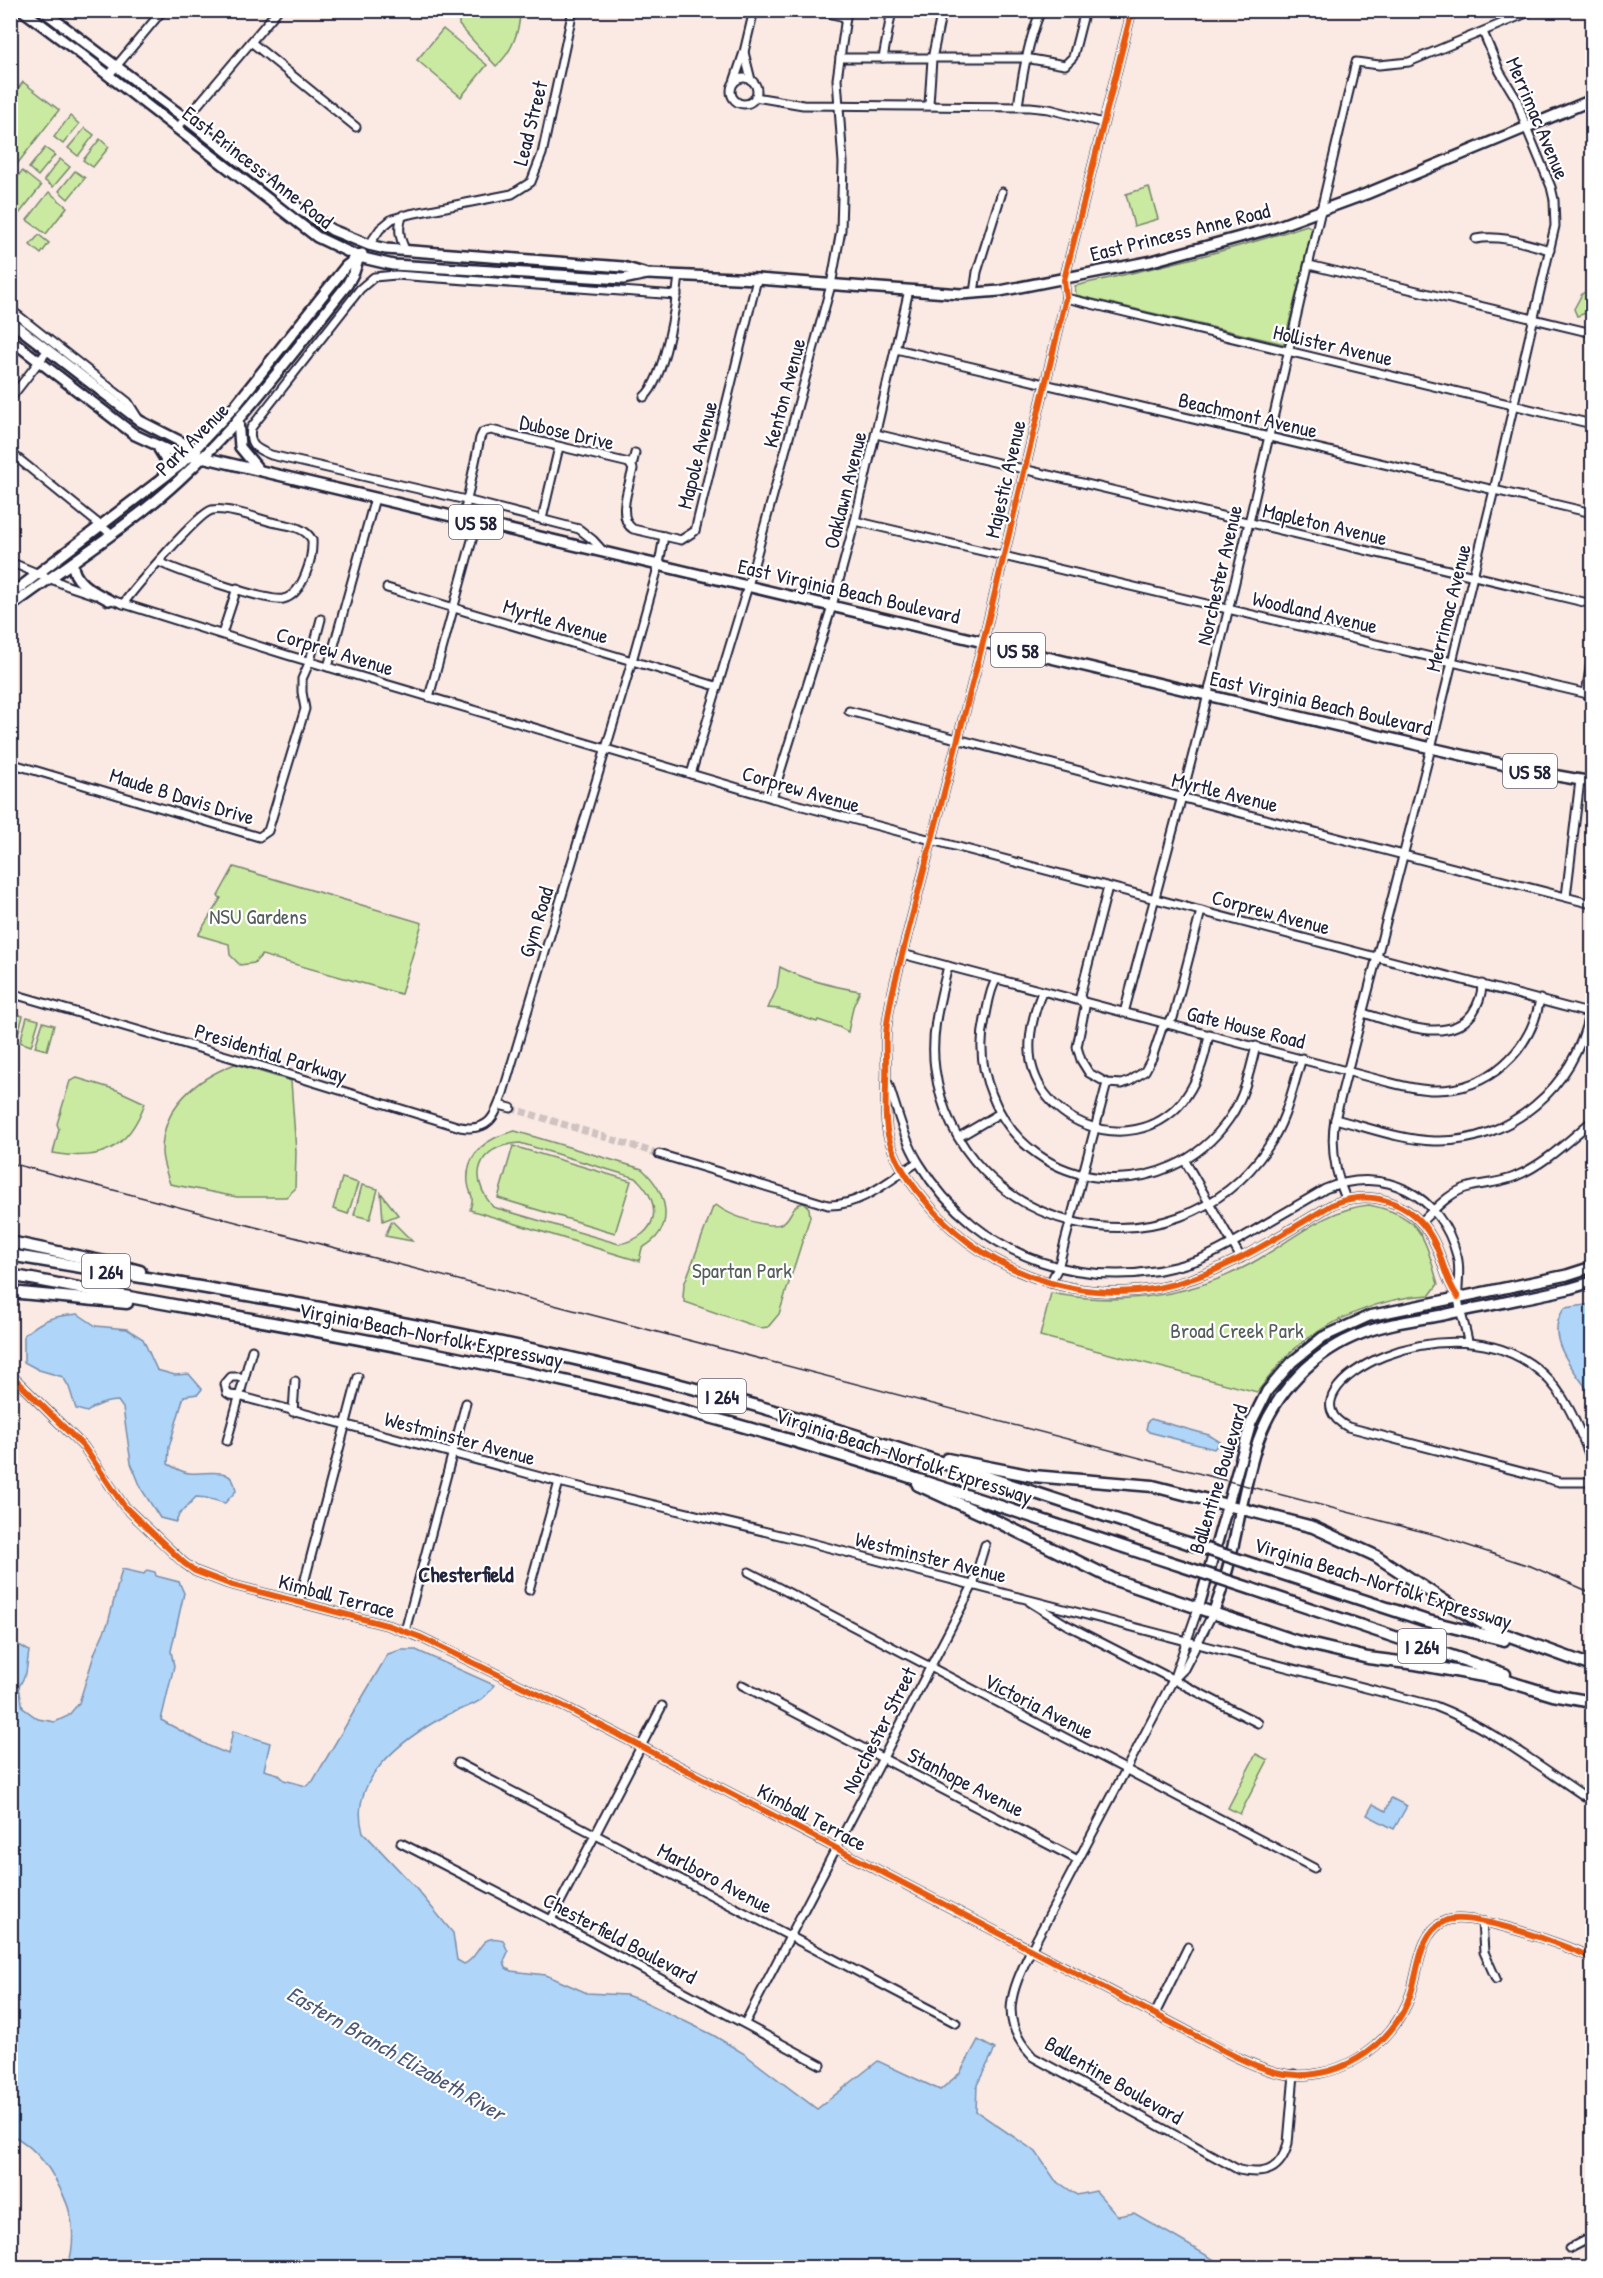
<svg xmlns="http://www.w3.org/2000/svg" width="1603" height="2278" font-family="'Patrick Hand',sans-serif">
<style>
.green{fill:#cbeaa1;stroke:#76866e;stroke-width:1.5;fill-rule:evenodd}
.water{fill:#afd5f8;stroke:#778dac;stroke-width:1.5}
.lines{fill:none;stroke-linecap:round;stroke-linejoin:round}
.minor-tunnel{stroke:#cfc2c1;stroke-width:7;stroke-dasharray:7 3.5;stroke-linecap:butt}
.minor-casing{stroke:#22223b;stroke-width:11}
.major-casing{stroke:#22223b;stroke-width:14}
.highway-casing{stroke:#22223b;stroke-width:15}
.minor{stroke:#fff;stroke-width:7}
.major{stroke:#fff;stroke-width:9}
.highway{stroke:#fff;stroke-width:10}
.tram{stroke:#22223b;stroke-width:1.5}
.highway-bridge-casing{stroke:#22223b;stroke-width:15;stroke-linecap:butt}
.highway-bridge{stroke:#fff;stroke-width:10}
.cycleway-casing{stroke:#fff;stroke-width:10}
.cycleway{stroke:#e8590c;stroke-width:6}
.labels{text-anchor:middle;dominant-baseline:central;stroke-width:4.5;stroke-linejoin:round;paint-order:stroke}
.shield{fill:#fff;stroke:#646476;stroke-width:1.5}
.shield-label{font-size:20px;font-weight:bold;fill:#22223b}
.street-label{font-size:21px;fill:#22223b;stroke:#fff}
.park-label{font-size:21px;fill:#555e5a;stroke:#fff}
.neighbourhood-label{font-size:22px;font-weight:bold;fill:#22223b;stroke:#fff}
.water-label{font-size:22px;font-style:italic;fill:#4c5874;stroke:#fff}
</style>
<rect width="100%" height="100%" fill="#faeae3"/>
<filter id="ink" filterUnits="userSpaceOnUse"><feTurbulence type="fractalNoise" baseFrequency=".0167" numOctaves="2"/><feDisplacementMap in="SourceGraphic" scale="12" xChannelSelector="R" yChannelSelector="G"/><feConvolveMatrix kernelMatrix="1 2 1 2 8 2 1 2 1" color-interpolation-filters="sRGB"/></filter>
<g filter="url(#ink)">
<g class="green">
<path d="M459 11H520C520 30 512 53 496 66L459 25Z"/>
<path d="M443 29 487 65 461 97 417 60Z"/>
<path d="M23 82 59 110 11 172V98Z"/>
<path d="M70 116 79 124 63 144 54 137Z"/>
<path d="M85 128 94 135 78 156 68 148Z"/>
<path d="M100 139 109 147 93 167 83 160Z"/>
<path d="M45 148 55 155 38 176 29 168Z"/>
<path d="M60 159 70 167 53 187 44 180Z"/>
<path d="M22 171 41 186 19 214 11 207V185Z"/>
<path d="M75 171 85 178 68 199 59 191Z"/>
<path d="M1149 187 1158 219 1134 226 1126 194Z"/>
<path d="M49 192 67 207 46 234 27 220Z"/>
<path d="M1307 225 1312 229 1284 344 1076 295 1075 286C1153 268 1231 251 1307 225Z"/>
<path d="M39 235 49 243 41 254 30 245Z"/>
<path d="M1592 287V311L1577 316 1574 309 1582 294Z"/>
<path d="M234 867 422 923 401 994 262 955 254 963 240 965 230 955 229 944 198 935 221 898 218 896Z"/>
<path d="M780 967C803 979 835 987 860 991L853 1007 848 1032 839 1027 818 1020 817 1022 779 1009 768 1008 777 988Z"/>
<path d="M11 1012 23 1016 16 1041 11 1040Z"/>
<path d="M27 1017 39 1020 31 1046 20 1042Z"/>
<path d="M43 1022 54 1025 47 1050 35 1047Z"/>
<path d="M235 1064 291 1081 296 1152 295 1189 286 1197H237L170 1184C167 1174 162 1162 162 1152 162 1106 196 1079 235 1064Z"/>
<path d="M77 1078 117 1090 145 1103C128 1149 101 1162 53 1153L59 1129 57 1124 70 1081Z"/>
<path d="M515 1131 642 1169C667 1192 678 1228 642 1248L639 1261 470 1210C475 1192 470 1198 468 1183 465 1152 489 1137 515 1131ZM520 1143 636 1178C664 1204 659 1236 619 1244L493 1207C467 1175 478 1146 520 1143Z"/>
<path d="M513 1146 631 1181 615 1233 498 1198Z"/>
<path d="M342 1178 358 1183 348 1214 333 1209Z"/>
<path d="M362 1185 378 1189 370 1219 354 1215Z"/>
<path d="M381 1193 398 1215 383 1221Z"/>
<path d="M804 1203 809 1208 810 1217 779 1314 768 1327 760 1328 685 1302 683 1297 684 1285 713 1207 716 1205C727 1214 771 1232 784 1222 793 1215 791 1204 804 1203Z"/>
<path d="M1369 1205C1423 1216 1424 1237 1438 1284L1430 1295C1383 1297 1329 1319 1293 1350 1280 1362 1269 1378 1257 1392L1040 1336 1051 1293C1121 1307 1197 1296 1259 1259 1294 1238 1327 1209 1369 1205Z"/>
<path d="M392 1221 412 1241 385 1236Z"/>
<path d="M1256 1754 1268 1760 1240 1814 1228 1808Z"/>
</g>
<g class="water">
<path d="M1592 1304V1396C1576 1372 1541 1337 1565 1308Z"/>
<path d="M78 1314 96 1326 127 1329 143 1339 157 1370 175 1375 189 1374 202 1389 198 1394 184 1396 169 1447 168 1464C174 1467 182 1473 190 1473 208 1475 233 1464 236 1491L225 1503C213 1501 211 1497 196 1497L179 1515 176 1522 160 1518 142 1490 131 1463 123 1408 118 1401C106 1401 97 1404 87 1412L76 1409 69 1387 63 1377 39 1370 24 1362V1335C43 1319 53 1316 78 1314Z"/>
<path d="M1151 1419 1209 1435 1220 1442 1214 1449 1149 1432 1146 1429 1148 1421Z"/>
<path d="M122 1569 144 1574 147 1570 155 1572 156 1576 179 1582 184 1593 171 1651 174 1666 161 1720 209 1746 228 1754 233 1731 270 1743 264 1770 278 1774 284 1780 306 1786 313 1781 388 1654 401 1650H416L494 1685C482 1706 464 1706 445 1716 404 1738 347 1780 363 1832L414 1886 453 1933 457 1960 464 1964C481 1957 478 1932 503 1940L508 1952 504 1961 506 1968 511 1971 546 1975 587 1993 626 1995 643 2001 713 2035 743 2053 817 2109 878 2061 940 2090 960 2073 978 2040 995 2049 977 2085 976 2111 1036 2152 1055 2180 1077 2195 1096 2191 1118 2216 1134 2213 1223 2265 1230 2263 1237 2267H68C79 2228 70 2202 49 2169 39 2155 27 2142 11 2135V1643L21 1646 29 1651 26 1673 19 1687 23 1708 38 1719 55 1722 68 1716 79 1703 95 1652 108 1623Z"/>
<path d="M1391 1798 1407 1806 1394 1829 1367 1815 1373 1804 1386 1811Z"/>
</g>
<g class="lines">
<path class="minor-tunnel" d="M511 1108 659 1154"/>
<g class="minor-casing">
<g id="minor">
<path d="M813 10 845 17"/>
<path d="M1132 10 1064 280 1066 298 983 642 895 982C891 999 887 1017 886 1035 885 1051 887 1066 886 1081 886 1099 884 1117 888 1135 894 1159 908 1180 923 1198 979 1268 1070 1304 1158 1288 1223 1275 1277 1237 1333 1204 1375 1187 1418 1205 1436 1246 1444 1264 1446 1281 1458 1297"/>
<path d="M251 42 356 127"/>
<path d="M744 52 751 80"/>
<path d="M840 58H1025L1065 65 1073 57 1085 10"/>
<path d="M883 58 892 10"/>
<path d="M109 75 163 10"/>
<circle cx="744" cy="91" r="13"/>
<path d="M734 82 744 52 754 10"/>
<path d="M755 97 803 105 1030 107 1049 109 1103 123"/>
<path d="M929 104 932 59 942 10"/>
<path d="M1018 106C1023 72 1028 42 1041 10"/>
<path d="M177 127 186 119 278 10"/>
<path d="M403 215C397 227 400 240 406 251"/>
<path d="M1476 239C1500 234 1527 244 1550 250"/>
<path d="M369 245 380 229 392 219 410 214 512 194 531 182 542 154 573 10"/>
<path d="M1309 265 1592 333"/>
<path d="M974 293 977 272 1002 192"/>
<path d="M1066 298 1592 424"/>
<path d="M10 309 128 402 138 418"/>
<path d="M896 349 1592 513"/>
<path d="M644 397C665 379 676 304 679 275"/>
<path d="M10 399 48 350"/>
<path d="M876 434 1592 604"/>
<path d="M10 452 111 534"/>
<path d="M632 466 635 453"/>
<path d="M463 519 480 438 483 432 491 430 629 463 633 469C629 486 616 518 633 529L681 540 695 531 757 279"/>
<path d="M542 519 559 447"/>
<path d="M855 521 1592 695"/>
<path d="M603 551 593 540 579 529 466 500 271 455C256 449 248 445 251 428L360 289 374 277 396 275 677 295"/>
<path d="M10 562 68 586 95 595"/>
<path d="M387 588 716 686"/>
<path d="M105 598 287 655 772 798 1592 1014"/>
<path d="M123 604C134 589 198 513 212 510 226 507 257 518 271 522 285 525 305 526 312 540 313 558 303 595 283 599 266 602 178 571 159 562"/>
<path d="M222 634 237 588"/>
<path d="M328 667 375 498"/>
<path d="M1586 694 1592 655"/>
<path d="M429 697 477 522"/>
<path d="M849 711 1592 904"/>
<path d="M10 763 259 837 268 831 305 709 302 692V679L310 661 321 619"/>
<path d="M691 774 748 586 831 285 841 230 843 163 837 79 847 10"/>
<path d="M772 798 832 606 855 521 909 290"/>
<path d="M1108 887 1080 996 1085 1007 1077 1047 1081 1060 1089 1073 1107 1083 1122 1084 1130 1081 1145 1071 1152 1058 1162 1028 1173 1018 1201 911"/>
<path d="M1566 897 1580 780"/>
<path d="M902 954 1384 1081C1400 1085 1417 1090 1434 1090 1488 1091 1531 1051 1540 999"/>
<path d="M948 966C940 1000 930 1033 935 1069 958 1235 1174 1286 1268 1147 1287 1119 1292 1089 1302 1058"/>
<path d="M996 980C989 991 988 1007 985 1019 979 1045 982 1071 992 1095 1031 1197 1169 1206 1229 1119 1244 1098 1250 1071 1256 1046"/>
<path d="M1042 992C1036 1007 1031 1024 1030 1041 1025 1121 1131 1163 1182 1102 1198 1082 1205 1059 1209 1034"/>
<path d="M10 993 271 1069 460 1127C489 1132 495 1117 503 1093L632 661 659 564 664 536"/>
<path d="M1124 1013C1152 907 1182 801 1208 694 1260 484 1305 272 1356 62L1379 65 1409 62 1534 10"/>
<path d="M1363 1013C1395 1022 1447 1046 1472 1014 1478 1005 1482 994 1482 984"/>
<path d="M888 1083C897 1110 904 1139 919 1163 978 1260 1092 1297 1198 1260 1216 1253 1233 1243 1250 1233 1275 1218 1300 1204 1325 1189 1384 1165 1441 1194 1457 1256 1461 1270 1457 1283 1458 1297 1459 1311 1466 1327 1468 1342"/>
<path d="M499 1105 511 1108"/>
<path d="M1335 1119C1367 1127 1401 1140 1434 1141 1509 1144 1576 1086 1589 1013"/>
<path d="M959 1137 1000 1113"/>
<path d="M659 1154 828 1205C862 1206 890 1179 918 1162"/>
<path d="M1185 1161 1241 1258"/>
<path d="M1346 1199C1335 1173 1330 1148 1335 1119L1431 748 1494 490 1555 226 1554 200 1551 187 1526 127 1517 100 1500 72 1483 32"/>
<path d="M1421 1222C1435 1209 1451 1191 1469 1187 1484 1183 1499 1183 1514 1177 1544 1165 1568 1141 1592 1121"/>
<path d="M1050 1283 1058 1268 1107 1083"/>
<path d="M10 1374 84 1447 124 1506 184 1563 195 1571 229 1584 390 1626 420 1637 569 1709 1185 2030C1214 2045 1243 2063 1275 2072 1332 2087 1394 2047 1411 1993 1419 1969 1419 1933 1445 1921 1470 1910 1566 1945 1592 1958"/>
<path d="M243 1379 240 1377H231L225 1384 227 1393 230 1395 239 1396 559 1482 796 1539 1435 1706C1490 1727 1543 1769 1592 1801"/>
<path d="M293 1412 295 1381"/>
<path d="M227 1441 252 1350"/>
<path d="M1592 1461C1579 1430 1568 1397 1543 1374 1454 1292 1274 1390 1348 1427L1560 1482H1592"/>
<path d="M749 1572 1314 1868"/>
<path d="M529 1590 559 1482"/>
<path d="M299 1602 358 1377"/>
<path d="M1030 1602 1067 1625 1258 1723"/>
<path d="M1198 1609 1173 1680 1031 1950C1012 1990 997 2020 1033 2057L1239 2170C1265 2176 1281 2170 1288 2143L1294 2074"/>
<path d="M405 1631 466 1403"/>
<path d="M1173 1680 1184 1669 1213 1613"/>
<path d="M742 1685 1078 1860"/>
<path d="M458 1763 956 2023"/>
<path d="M401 1843 551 1920 821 2065"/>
<path d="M551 1920 662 1706"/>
<path d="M1482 1922 1484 1952 1496 1979"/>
<path d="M1155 2014 1188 1947"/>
<path d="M745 2023 973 1585 985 1545"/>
<path d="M1569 2249 1592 2237"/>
</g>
</g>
<g class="major-casing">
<g id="major">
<path d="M22 10 77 51 317 237 359 257 393 265 623 279 647 274"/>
<path d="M42 10 186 119 302 211 332 230 369 245 386 249 623 267 647 274 757 279 961 294 1000 291 1152 261 1273 228 1366 194 1592 100"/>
<path d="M10 321 140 421 197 450"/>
<path d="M10 339 135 435 183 457H202L1431 748 1541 773 1592 782"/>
<path d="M238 419 240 447 259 470"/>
<path d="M159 449 167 462 163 477"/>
<path d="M73 563C72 582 94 592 109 600"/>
<path d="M10 595 180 465 235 406 346 266 362 254"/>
<path d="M10 607C66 565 127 528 178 481 242 423 293 352 347 285L354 272 359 257"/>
<path d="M1198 1609 1251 1423 1267 1391 1292 1362 1323 1337 1369 1316 1567 1275 1592 1267"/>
<path d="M1213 1613C1236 1558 1239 1498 1258 1441 1275 1392 1314 1351 1363 1333 1388 1323 1416 1320 1443 1315 1485 1306 1527 1298 1568 1289L1592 1282"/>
</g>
</g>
<g class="highway-casing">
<g id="highway">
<path d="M10 1242 110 1263 140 1271"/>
<path d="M10 1255C215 1290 420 1321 622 1370 814 1417 1000 1482 1188 1543"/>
<path d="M10 1275C215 1314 422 1346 624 1395 813 1441 997 1506 1182 1566"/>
<path d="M10 1292 127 1303"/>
<path d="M947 1459 1033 1476 1153 1486 1313 1527 1376 1556 1449 1604 1496 1631 1592 1666"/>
<path d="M918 1485 986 1516 1115 1580 1296 1641 1368 1658 1416 1664 1500 1679 1553 1695 1592 1702"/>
<path d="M1255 1565 1424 1620 1504 1640"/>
<path d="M1252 1589 1505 1674"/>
</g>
</g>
<use href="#minor" class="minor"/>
<use href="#major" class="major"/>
<use href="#highway" class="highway"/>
<path class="tram" d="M10 1163 1439 1536 1533 1567 1592 1593"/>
<g class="highway-bridge-casing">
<g id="highway-bridge">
<path d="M1188 1543 1255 1565"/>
<path d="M1182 1566 1252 1589"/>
</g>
</g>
<use href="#highway-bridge" class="highway-bridge"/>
<g class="cycleway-casing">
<g id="cycleway">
<path d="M1132 10 1064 280 1066 298 983 642 895 982C891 999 887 1017 886 1035 885 1051 887 1066 886 1081 886 1099 884 1117 888 1135 894 1159 908 1180 923 1198 979 1268 1070 1304 1158 1288 1223 1275 1277 1237 1333 1204 1375 1187 1418 1205 1436 1246 1444 1264 1446 1281 1458 1297"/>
<path d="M10 1374 84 1447 124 1506 184 1563 195 1571 229 1584 390 1626 420 1637 569 1709 1185 2030C1214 2045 1243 2063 1275 2072 1332 2087 1394 2047 1411 1993 1419 1969 1419 1933 1445 1921 1470 1910 1566 1945 1592 1958"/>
</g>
</g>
<use href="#cycleway" class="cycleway"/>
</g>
</g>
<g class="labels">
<g class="shield">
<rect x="449" y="505" width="54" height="34" rx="4.5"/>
<rect x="991" y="633" width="54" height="34" rx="4.5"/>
<rect x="1503" y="754" width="54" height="34" rx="4.5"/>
<rect x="82" y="1254" width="48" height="34" rx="4.5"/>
<rect x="698" y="1379" width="48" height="34" rx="4.5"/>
<rect x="1398" y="1629" width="48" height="34" rx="4.5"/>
</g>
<g class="shield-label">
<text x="476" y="522">US 58</text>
<text x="1018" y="650">US 58</text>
<text x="1530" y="771">US 58</text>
<text x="106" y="1271">I 264</text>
<text x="722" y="1396">I 264</text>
<text x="1422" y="1646">I 264</text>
</g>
<g class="street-label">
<text transform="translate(1538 118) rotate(67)">Merrimac Avenue</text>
<text transform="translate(530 123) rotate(-76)">Lead Street</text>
<text transform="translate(258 167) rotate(38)">East Princess Anne Road</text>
<text transform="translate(1180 232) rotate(-14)">East Princess Anne Road</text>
<text transform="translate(1333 345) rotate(13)">Hollister Avenue</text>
<text transform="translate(784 393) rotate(-75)">Kenton Avenue</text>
<text transform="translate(1248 415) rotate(13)">Beachmont Avenue</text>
<text transform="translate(567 432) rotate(13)">Dubose Drive</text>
<text transform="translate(192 439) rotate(-45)">Park Avenue</text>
<text transform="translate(697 455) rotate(-76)">Mapole Avenue</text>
<text transform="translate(1005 479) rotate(-77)">Majestic Avenue</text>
<text transform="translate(845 490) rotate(-76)">Oaklawn Avenue</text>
<text transform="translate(1325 524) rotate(13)">Mapleton Avenue</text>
<text transform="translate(1219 575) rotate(-77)">Norchester Avenue</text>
<text transform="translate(849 591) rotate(13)">East Virginia Beach Boulevard</text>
<text transform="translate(1448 608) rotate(-76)">Merrimac Avenue</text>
<text transform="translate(1315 612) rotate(13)">Woodland Avenue</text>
<text transform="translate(556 621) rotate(17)">Myrtle Avenue</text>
<text transform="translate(335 651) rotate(17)">Corprew Avenue</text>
<text transform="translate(1321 703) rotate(13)">East Virginia Beach Boulevard</text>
<text transform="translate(801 789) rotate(16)">Corprew Avenue</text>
<text transform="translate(1225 792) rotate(14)">Myrtle Avenue</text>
<text transform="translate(182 796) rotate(17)">Maude B Davis Drive</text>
<text transform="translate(1271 912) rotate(15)">Corprew Avenue</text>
<text transform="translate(536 922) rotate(-73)">Gym Road</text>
<text transform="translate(1246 1027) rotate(14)">Gate House Road</text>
<text transform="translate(271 1053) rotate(17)">Presidential Parkway</text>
<text transform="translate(431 1335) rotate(11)">Virginia Beach-Norfolk Expressway</text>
<text transform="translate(460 1438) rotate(15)">Westminster Avenue</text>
<text transform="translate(904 1456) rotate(18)">Virginia Beach-Norfolk Expressway</text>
<text transform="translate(1218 1479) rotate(-73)">Ballentine Boulevard</text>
<text transform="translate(931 1557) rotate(14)">Westminster Avenue</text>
<text transform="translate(1383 1583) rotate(17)">Virginia Beach-Norfolk Expressway</text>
<text transform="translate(337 1596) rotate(15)">Kimball Terrace</text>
<text transform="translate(1039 1706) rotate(27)">Victoria Avenue</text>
<text transform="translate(879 1730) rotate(-63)">Norchester Street</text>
<text transform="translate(966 1782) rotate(27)">Stanhope Avenue</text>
<text transform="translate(812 1817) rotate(28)">Kimball Terrace</text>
<text transform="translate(715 1878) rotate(28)">Marlboro Avenue</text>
<text transform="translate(620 1938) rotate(28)">Chesterfield Boulevard</text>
<text transform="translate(1114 2080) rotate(30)">Ballentine Boulevard</text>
</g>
<g class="park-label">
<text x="258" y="916">NSU Gardens</text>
<text x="742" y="1270">Spartan Park</text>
<text x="1237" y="1330">Broad Creek Park</text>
</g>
<g class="neighbourhood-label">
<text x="466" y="1574">Chesterfield</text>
</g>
<g class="water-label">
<text transform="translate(396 2053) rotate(30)">Eastern Branch Elizabeth River</text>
</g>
</g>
<rect width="1603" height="2278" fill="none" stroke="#fff" stroke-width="36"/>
<rect x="18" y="18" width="1567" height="2242" fill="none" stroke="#22223b" stroke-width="2" filter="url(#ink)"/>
</svg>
